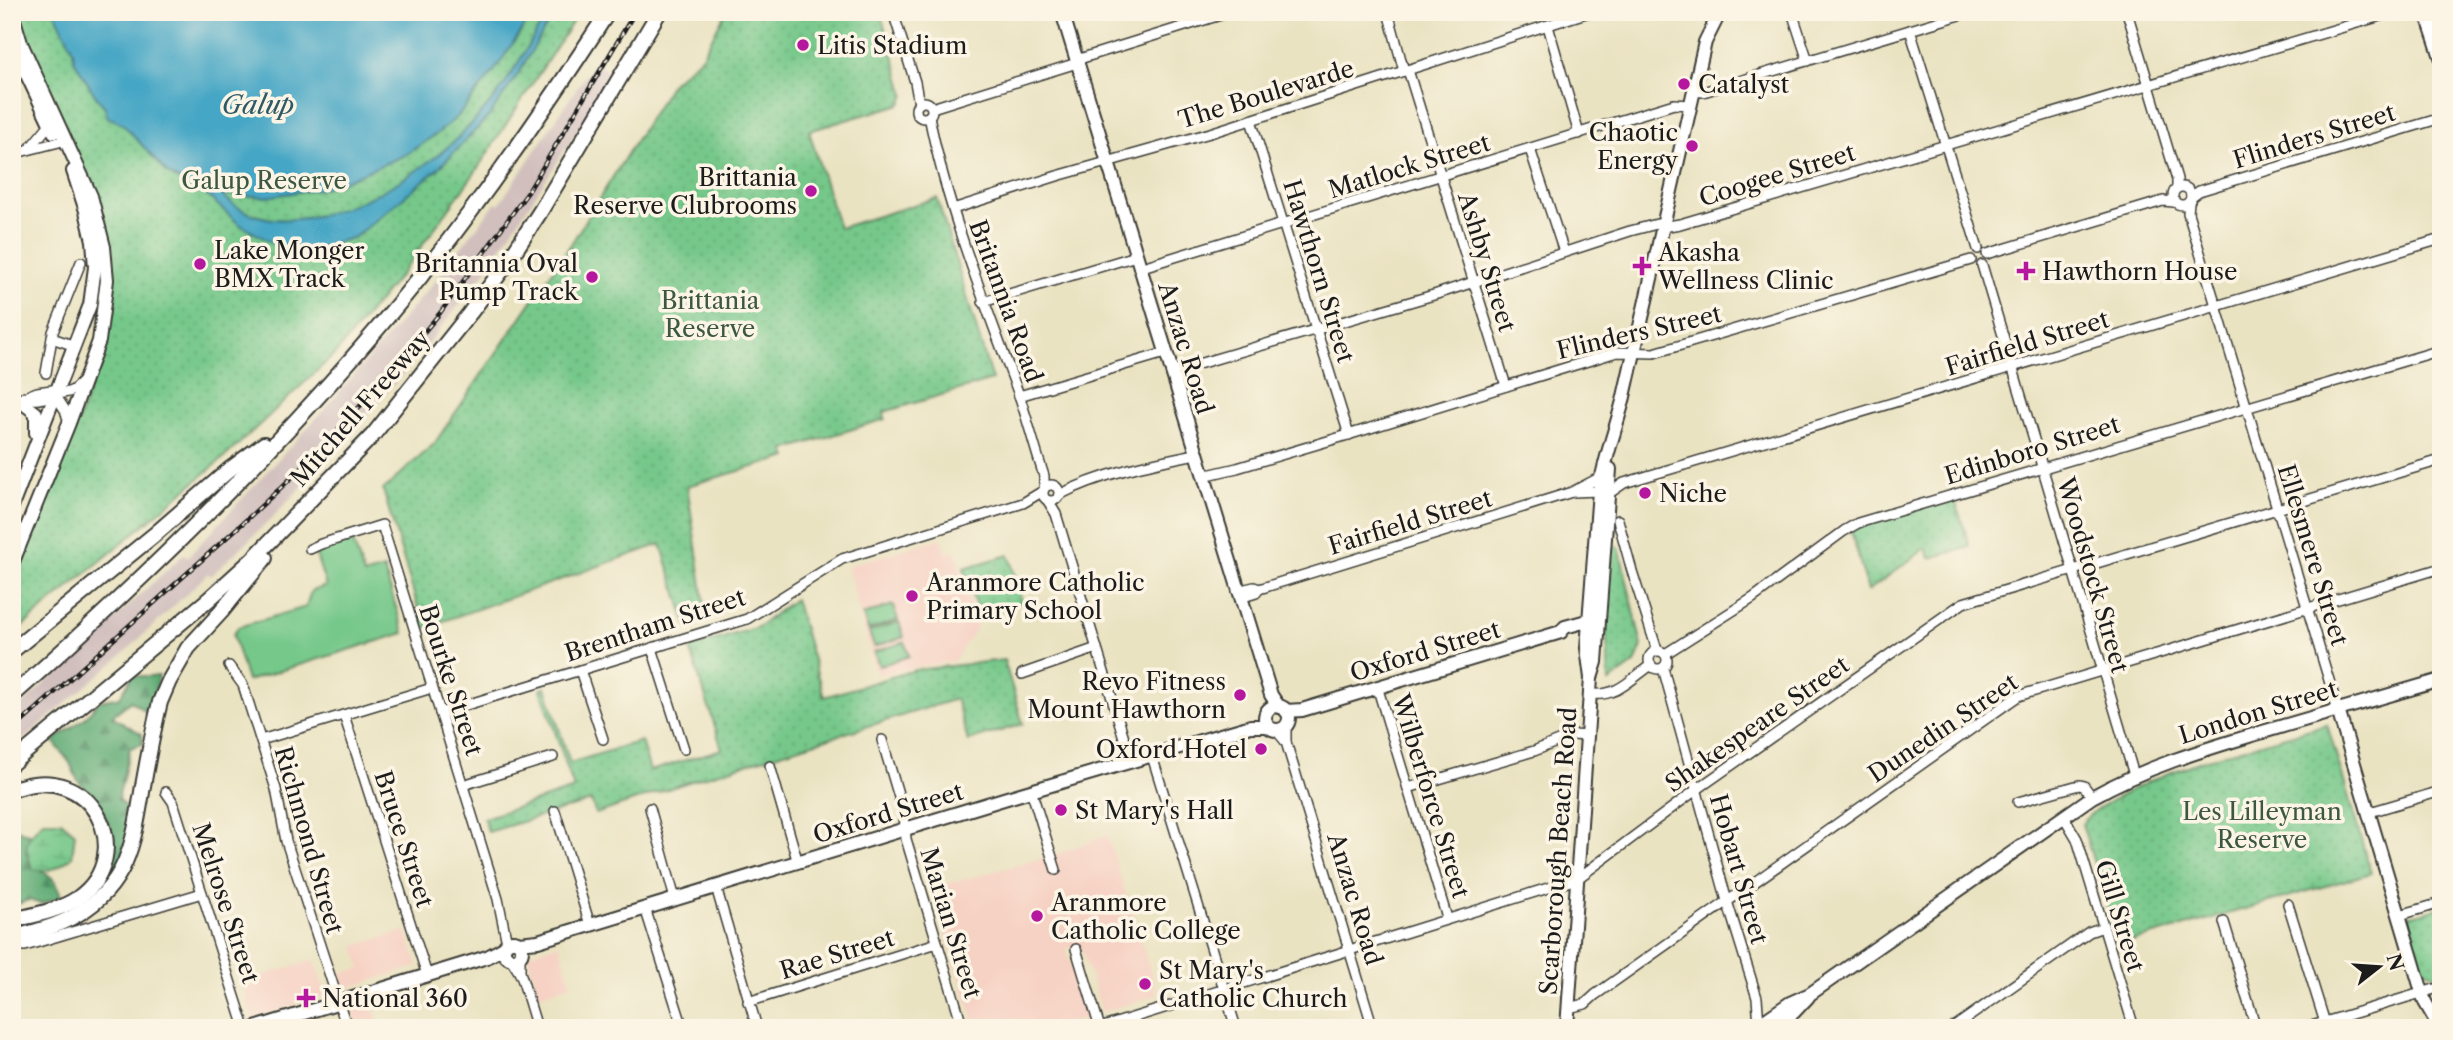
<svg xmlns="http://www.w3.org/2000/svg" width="2453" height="1040" font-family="'Libre Caslon Text',serif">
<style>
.built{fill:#f6d2c4}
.railway{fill:#d1bfbe}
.grass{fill:#76c88a;stroke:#497253;stroke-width:2}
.forest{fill:url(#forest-firs);stroke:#3e6449;stroke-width:2}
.wetland{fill:url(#wetland-marsh);stroke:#497253;stroke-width:2}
.park{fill:url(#park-dots);stroke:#497253;stroke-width:2}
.water{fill:#45a6c5;stroke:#306170;stroke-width:2}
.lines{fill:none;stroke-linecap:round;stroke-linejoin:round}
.minor-casing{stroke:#3b3a35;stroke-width:12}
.major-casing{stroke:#3b3a35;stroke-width:16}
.highway-casing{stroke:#3b3a35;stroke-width:18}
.minor{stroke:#fff;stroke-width:9}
.major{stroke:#fff;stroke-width:12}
.highway{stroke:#fff;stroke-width:14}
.rail-casing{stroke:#1c1c1c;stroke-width:4.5}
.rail{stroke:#fcf5e5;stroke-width:2;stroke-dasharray:5;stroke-linecap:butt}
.poi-dot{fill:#b5179e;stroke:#fcf5e5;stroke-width:2.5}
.labels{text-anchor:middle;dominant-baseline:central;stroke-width:7;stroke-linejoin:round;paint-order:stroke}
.poi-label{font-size:24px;fill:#1c1c1c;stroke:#fcf5e5;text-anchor:start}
.street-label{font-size:24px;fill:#1c1c1c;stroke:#fcf5e5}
.park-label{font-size:24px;fill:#3c5842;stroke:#fcf5e5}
.water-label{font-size:26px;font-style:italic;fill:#2e5a68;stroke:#fcf5e5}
</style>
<defs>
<pattern id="forest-firs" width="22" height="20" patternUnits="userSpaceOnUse" patternTransform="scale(1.75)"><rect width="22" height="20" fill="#60ac76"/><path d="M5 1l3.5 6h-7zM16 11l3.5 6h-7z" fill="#4e8b60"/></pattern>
<pattern id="wetland-marsh" width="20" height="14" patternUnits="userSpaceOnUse" patternTransform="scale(1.75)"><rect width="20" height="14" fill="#76c88a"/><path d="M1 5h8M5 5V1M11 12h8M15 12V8" fill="none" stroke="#66ab76"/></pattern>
<pattern id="park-dots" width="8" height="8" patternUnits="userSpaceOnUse" patternTransform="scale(1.75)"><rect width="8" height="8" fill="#76c88a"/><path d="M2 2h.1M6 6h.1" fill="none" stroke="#66ab76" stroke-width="1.8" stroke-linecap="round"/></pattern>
</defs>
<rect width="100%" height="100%" fill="#fcf5e5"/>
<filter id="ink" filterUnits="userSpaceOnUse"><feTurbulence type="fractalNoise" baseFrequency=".0143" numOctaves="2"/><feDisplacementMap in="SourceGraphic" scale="14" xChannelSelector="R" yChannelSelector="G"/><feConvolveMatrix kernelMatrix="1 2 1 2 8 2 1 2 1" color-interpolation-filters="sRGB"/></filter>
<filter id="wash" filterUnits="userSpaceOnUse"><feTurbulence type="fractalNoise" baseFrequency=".00686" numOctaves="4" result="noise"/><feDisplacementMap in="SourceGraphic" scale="28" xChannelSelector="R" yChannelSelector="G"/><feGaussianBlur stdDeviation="1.57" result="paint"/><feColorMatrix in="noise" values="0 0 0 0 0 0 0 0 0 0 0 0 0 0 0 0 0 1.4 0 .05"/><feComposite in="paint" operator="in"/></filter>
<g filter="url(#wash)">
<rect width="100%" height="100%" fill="#eae3c2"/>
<g class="built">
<path d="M941 538 946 553 955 550 977 626 954 661 876 674 847 566Z"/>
<path d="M1107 835 1158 995 1102 1012 1080 945 1066 949 1087 1017 1053 1028H976L931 888 1055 855Z"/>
<path d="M406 930 418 966 345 989 341 974 361 968 355 946Z"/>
<path d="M559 943 571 984 539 995 528 959 529 954Z"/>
<path d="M314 960 326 995 256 1018 251 1015 241 982Z"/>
<path d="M372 1003 380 1028H358L354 1013 356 1008Z"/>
</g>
<path class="railway" d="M594 63 612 74 573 138 481 278 399 379 333 454 270 520 211 576 208 573 198 583 119 658 12 749V714L184 554 188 557 324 410 437 279 496 202 499 204Z"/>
<g class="grass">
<path d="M353 541 364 575 384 569 404 633 247 681 233 635 238 627 306 607 311 591 326 586 315 552Z"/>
<path d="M893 605 898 620 868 630 863 615Z"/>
<path d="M899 622 904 637 874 647 869 632Z"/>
<path d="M905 642 909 656 879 666 874 652Z"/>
</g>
<g class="forest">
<path d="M132 676H159L149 714 131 701 112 716 142 734 143 744 130 748 118 799 132 813 125 851 113 876 110 864 111 831 99 802 78 781 70 763 53 741 85 718 99 701 120 697Z"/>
<path d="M12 827 30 834 26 852 33 868C50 873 57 880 61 897L41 904 29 900 12 906Z"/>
</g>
<path class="wetland" d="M43 821H61L75 833 72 857C58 868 51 873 33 869 22 845 25 839 43 821Z"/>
<g class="park">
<path d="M16 12H579L474 174 402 273 336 353 227 455 12 635V589L87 397 103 342 110 312 111 280 108 239 25 41Z"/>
<path d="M726 12H880L905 95 901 104 809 131 839 228 937 198 992 380 884 412 885 419 785 450 788 457 687 486 707 619 687 625 661 544 424 628 383 490 434 444 571 244 671 84 702 56Z"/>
<path d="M1954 497 1970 547 1930 558 1926 548 1868 591 1851 531 1856 527Z"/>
<path d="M1609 546 1619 547 1642 646 1635 663 1609 682 1605 600Z"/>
<path d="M1009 555 1022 602 979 617 964 568Z"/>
<path d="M795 599 824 697 915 670 1004 660 1023 724 968 741 956 699 697 779 596 814 591 801 488 832 484 818 574 789 541 689 546 687 570 763 641 741 650 771 722 749 690 648 758 627Z"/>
<path d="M2327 724 2371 873 2119 945 2082 824C2089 813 2100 808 2111 801 2177 762 2254 746 2327 724Z"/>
<path d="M2441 907V979L2422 967 2409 916Z"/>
</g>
<path class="water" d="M55 12H534L495 70 458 116 438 133 405 155 337 184 318 189 266 197 221 194C279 252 380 198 434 158 455 143 474 122 491 102 514 75 529 42 549 12H558L550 20 518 74 490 115 439 168 355 237 312 250 274 244 239 224 209 197 168 174 122 123 107 117 105 107 96 97 74 60 73 50Z"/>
</g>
<g filter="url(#ink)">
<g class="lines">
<g class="minor-casing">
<g id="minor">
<path d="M893 12 915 82 919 104"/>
<path d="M1388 12 1404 71"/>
<path d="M1792 12 1808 61"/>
<path d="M2127 12 2177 179V188"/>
<path d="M1548 26 1579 134"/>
<path d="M1910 30 1978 249"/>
<path d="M1076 60 1230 12"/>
<path d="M1408 70 1506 386"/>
<path d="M1693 91 1703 92 1970 12"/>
<circle cx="924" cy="110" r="8"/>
<path d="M932 108 1077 63"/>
<path d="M929 116C948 212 985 303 1019 395 1028 421 1035 449 1044 476V488"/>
<path d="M1251 120 1349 435"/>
<path d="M30 148 50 124"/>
<path d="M1530 149 1564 252"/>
<path d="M12 154 59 142"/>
<circle cx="2182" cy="196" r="9"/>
<path d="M2191 197 2199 191 2441 118"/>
<path d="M2189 202 2188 213 2338 710"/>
<path d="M953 209 1057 176 1210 133 1589 12"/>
<path d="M1987 254 2163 201 2174 202"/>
<path d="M1982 265 2134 775"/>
<path d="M1139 268 1674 104 1690 105"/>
<path d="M983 302 1136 256"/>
<path d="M52 338 75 346"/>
<path d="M1171 372 1437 294 1630 231 1657 224 1668 226 1680 224 2394 12"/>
<path d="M46 373 53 332 81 262"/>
<path d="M1019 396 1165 353"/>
<path d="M25 398C37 401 44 398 55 395 69 390 68 396 81 383"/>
<path d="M12 402 37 392 52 390 65 410 69 423"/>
<path d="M1203 476 1237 468 1338 438 1617 352 1654 353 1971 260"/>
<circle cx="1051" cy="493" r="8"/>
<path d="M1573 492 1599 491 1603 488"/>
<path d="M1608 494 1624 483 2441 239"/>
<path d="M1059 495C1100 474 1150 463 1196 454"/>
<path d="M1048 501 1056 514 1131 761"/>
<path d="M1618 520 1632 571 1657 650"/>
<path d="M310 549 321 544 382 525 498 899 507 943"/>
<path d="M1237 591 1254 587 1259 589"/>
<path d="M1240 598 1256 593 1259 589 1572 492 1597 479 1602 474"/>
<path d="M652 648 684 749"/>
<circle cx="1658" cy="660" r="9"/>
<path d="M1665 654 1753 598 1844 531 1858 523 2441 350"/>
<path d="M229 666 243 685 276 789 286 841 347 1028"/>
<path d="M1663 668 1727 901 1757 998 1759 1024"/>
<path d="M580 670 603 739"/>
<path d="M1022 674 1097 648"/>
<path d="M1377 686 1447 918"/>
<path d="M1590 694C1617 697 1630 680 1651 665"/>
<path d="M440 713 747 619 842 559 1023 503 1043 491"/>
<path d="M344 715 427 975"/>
<path d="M1286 726V742L1373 1028"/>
<path d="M1276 730 1286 742"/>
<path d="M261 740 432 688"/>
<path d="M882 740 904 814 906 839 963 1028"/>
<path d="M1152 756 1236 1028"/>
<path d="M770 766 798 863"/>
<path d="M463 785 553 757"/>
<path d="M1408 788 1534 751 1573 735 1587 736"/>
<path d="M1031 790 1056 870"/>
<path d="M166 792 173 802 245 1028"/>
<path d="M2018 802 2079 785 2084 786 2092 797"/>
<path d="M650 808 675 899"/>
<path d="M555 811 590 925"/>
<path d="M2370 812 2441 791"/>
<path d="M2064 817 2077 839 2134 1028"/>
<path d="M716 887 757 1028"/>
<path d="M2288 904 2326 1026"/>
<path d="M645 908 683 1028"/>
<path d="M2400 915 2441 903"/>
<path d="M2224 922 2256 1028"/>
<path d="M12 945 25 946 202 893"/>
<path d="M1076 949 1100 1028"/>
<path d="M520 956V974"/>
<path d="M511 959 521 975 537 1028"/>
<path d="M748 1002 937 943"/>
<path d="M1568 1008 1585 1004 1595 995 2018 696 2441 568"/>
<path d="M1100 1028 1577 879 1696 790 1963 603 2441 460"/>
<path d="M1953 1028 2089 932 2103 927"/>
<path d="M2305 1028 2441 987"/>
</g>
</g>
<g class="major-casing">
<g id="major">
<path d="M1062 12 1271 695 1279 707"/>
<path d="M2426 12 2441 57"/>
<path d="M12 13 21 43 91 196 104 247 107 280 99 341 69 423 12 564"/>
<path d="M17 54 54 132"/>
<path d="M19 400 36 413V433"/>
<path d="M12 506 90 305 95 267 93 241 86 211 73 171"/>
<path d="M1591 678 1587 648 1599 491C1604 461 1615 431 1623 401L1705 42 1720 12"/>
<circle cx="1277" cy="718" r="12"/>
<path d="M2338 710 2425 1002 2440 1028"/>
<path d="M1286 711 1302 710 1561 632 1565 627 1594 619"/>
<circle cx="513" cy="950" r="9"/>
<path d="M519 943 538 941 1007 798 1251 726H1268"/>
<path d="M255 1028 487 957 504 948"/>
<path d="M1567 1028 1591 678 1596 662 1610 469"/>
<path d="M1754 1028 1790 1003 1810 994 2092 797C2147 766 2206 749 2266 731 2325 714 2383 697 2441 680"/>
<path d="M1771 1028 1794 1012 1808 997"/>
</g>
</g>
<g class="highway-casing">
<g id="highway">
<path d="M12 651 154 535 229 470 264 444"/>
<path d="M12 696C158 567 299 428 421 276 489 191 549 103 608 12"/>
<path d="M12 763 208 600 251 561 373 435 470 313 505 266 540 212 659 12"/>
<path d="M12 790C92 757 139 855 78 898 59 911 34 915 12 920"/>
<path d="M12 938C35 932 58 926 78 914 129 884 134 840 143 786 148 758 153 730 160 702L169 681 188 648 221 612 265 558"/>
</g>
</g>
<use href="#minor" class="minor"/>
<use href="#major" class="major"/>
<use href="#highway" class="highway"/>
<g class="rail-casing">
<path id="rail" d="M12 731 245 521 302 468 378 387 440 313 528 192 635 12"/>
</g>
<use href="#rail" class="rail"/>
</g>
</g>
<g class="poi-dot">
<circle cx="803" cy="45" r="7"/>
<circle cx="1684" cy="84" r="7"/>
<circle cx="1692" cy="146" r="7"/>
<circle cx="811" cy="191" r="7"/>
<circle cx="200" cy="264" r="7"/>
<path d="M1638.5 255.5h7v7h7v7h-7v7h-7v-7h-7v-7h7z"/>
<path d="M2022.5 260.5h7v7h7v7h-7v7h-7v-7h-7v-7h7z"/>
<circle cx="592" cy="277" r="7"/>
<circle cx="1645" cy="493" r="7"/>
<circle cx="912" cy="596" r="7"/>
<circle cx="1240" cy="695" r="7"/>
<circle cx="1261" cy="749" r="7"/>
<circle cx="1061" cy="810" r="7"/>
<circle cx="1037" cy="916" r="7"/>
<circle cx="1145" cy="984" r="7"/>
<path d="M302.5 987.5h7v7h7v7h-7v7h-7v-7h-7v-7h7z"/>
</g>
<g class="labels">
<g class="poi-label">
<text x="817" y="45">Litis Stadium</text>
<text x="1698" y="84">Catalyst</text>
<text x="1678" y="132" text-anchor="end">Chaotic<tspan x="1678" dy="28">Energy</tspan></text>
<text x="797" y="177" text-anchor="end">Brittania<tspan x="797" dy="28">Reserve Clubrooms</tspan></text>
<text x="214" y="250">Lake Monger<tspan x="214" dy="28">BMX Track</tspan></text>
<text x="1658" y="252">Akasha<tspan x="1658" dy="28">Wellness Clinic</tspan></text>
<text x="578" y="263" text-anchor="end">Britannia Oval<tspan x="578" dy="28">Pump Track</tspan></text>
<text x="2042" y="271">Hawthorn House</text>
<text x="1659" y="493">Niche</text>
<text x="926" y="582">Aranmore Catholic<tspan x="926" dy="28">Primary School</tspan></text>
<text x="1226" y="681" text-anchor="end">Revo Fitness<tspan x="1226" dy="28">Mount Hawthorn</tspan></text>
<text x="1247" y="749" text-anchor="end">Oxford Hotel</text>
<text x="1075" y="810">St Mary's Hall</text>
<text x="1051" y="902">Aranmore<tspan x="1051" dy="28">Catholic College</tspan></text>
<text x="1159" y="970">St Mary's<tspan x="1159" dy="28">Catholic Church</tspan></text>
<text x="322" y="998">National 360</text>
</g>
<g class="street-label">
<text transform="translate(1266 94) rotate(-17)">The Boulevarde</text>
<text transform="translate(2314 136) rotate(-17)">Flinders Street</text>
<text transform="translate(1409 166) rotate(-17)">Matlock Street</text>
<text transform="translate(1777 175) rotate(-17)">Coogee Street</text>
<text transform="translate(1487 262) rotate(73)">Ashby Street</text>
<text transform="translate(1319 271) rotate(73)">Hawthorn Street</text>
<text transform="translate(1006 301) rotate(70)">Britannia Road</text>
<text transform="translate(1639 332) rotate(-13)">Flinders Street</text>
<text transform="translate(2027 343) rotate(-17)">Fairfield Street</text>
<text transform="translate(1186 348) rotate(73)">Anzac Road</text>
<text transform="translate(360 408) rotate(-49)">Mitchell Freeway</text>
<text transform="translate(2032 450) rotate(-17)">Edinboro Street</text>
<text transform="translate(1410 522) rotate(-17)">Fairfield Street</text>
<text transform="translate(2313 555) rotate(73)">Ellesmere Street</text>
<text transform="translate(2093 575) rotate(74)">Woodstock Street</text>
<text transform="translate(655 625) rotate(-18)">Brentham Street</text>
<text transform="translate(1425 651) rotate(-17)">Oxford Street</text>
<text transform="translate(451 680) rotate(72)">Bourke Street</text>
<text transform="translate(2258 712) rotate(-17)">London Street</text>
<text transform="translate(1757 724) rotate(-35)">Shakespeare Street</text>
<text transform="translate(1943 728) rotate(-34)">Dunedin Street</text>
<text transform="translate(1431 796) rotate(73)">Wilberforce Street</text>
<text transform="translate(888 813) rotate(-17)">Oxford Street</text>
<text transform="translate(404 839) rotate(72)">Bruce Street</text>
<text transform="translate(309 840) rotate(74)">Richmond Street</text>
<text transform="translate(1558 851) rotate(-86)">Scarborough Beach Road</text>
<text transform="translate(1739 869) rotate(74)">Hobart Street</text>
<text transform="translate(1355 899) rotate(73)">Anzac Road</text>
<text transform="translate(226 903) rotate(72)">Melrose Street</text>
<text transform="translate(2120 916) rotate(73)">Gill Street</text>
<text transform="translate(951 923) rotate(73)">Marian Street</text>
<text transform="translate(837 954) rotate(-17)">Rae Street</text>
</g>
<g class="park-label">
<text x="264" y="180">Galup Reserve</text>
<text x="710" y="300">Brittania<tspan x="710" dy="28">Reserve</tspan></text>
<text x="2262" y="811">Les Lilleyman<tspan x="2262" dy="28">Reserve</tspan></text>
</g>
<g class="water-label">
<text x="258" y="105">Galup</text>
</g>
</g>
<rect width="2453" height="1040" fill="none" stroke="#fcf5e5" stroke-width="42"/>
<g transform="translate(2379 967) rotate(73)" stroke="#fcf5e5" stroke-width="5" paint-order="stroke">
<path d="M0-5L12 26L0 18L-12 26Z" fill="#1c1c1c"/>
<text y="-10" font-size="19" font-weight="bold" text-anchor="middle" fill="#1c1c1c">N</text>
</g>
</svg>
